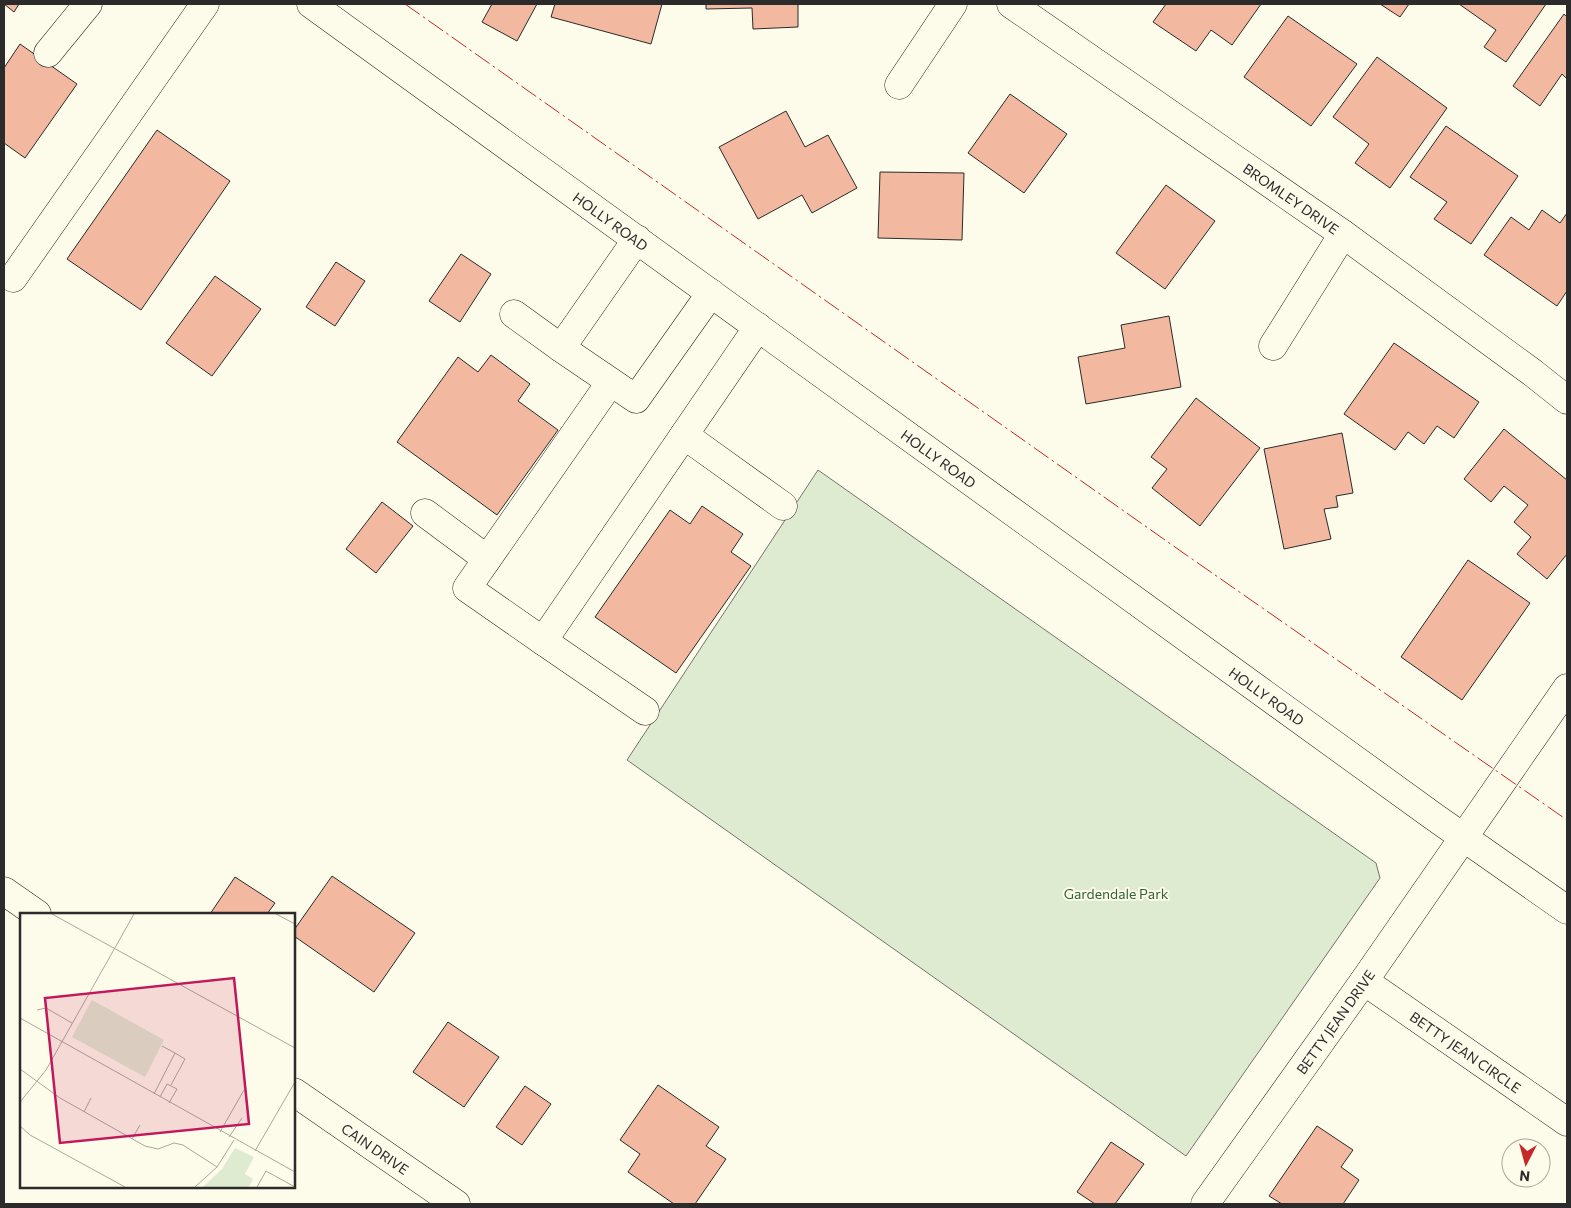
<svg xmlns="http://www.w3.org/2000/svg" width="1571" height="1208" font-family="Commissioner,sans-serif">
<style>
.green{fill:#deebd1;stroke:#74746e}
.building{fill:#f2b8a0;stroke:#2b2b2b}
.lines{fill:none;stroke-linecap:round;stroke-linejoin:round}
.minor-casing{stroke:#2b2b2b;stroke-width:29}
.major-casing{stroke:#2b2b2b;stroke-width:29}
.minor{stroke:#fdfbea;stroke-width:28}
.major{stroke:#fdfbea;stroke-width:28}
.power{stroke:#c62828;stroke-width:1;stroke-dasharray:18 4 2.5 4;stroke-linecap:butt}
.labels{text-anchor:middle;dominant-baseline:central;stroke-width:4;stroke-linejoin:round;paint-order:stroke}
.street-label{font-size:14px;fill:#2b2b2b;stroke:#fdfbea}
.park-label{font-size:14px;fill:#34623c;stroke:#fdfbea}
.inset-road{fill:none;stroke:#a9a89e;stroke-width:1}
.view{fill:#c2185b;fill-opacity:0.15;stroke:#c2185b;stroke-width:2.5}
.inset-edge{fill:none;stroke:#2b2b2b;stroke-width:2.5}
</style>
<rect width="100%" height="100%" fill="#fdfbea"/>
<path class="green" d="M818 470 1376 863 1380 878 1186 1156 627 760Z"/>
<g class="building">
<path d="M4 4H19L14 12Z"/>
<path d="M492 4H537L517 41 482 22Z"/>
<path d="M555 4H662L651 44 551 17Z"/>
<path d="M706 4H798V27L753 29 752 8 706 9Z"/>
<path d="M1166 4H1261L1232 45 1211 30 1196 51 1153 22Z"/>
<path d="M1380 4H1409L1400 17Z"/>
<path d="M1459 4H1546L1506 62 1484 47 1496 30Z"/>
<path d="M1564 14 1567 17V79L1562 74 1540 106 1513 86Z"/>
<path d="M1288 16 1357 64 1311 126 1244 77Z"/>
<path d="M20 44 77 84 25 158 4 143V68Z"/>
<path d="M1377 57 1447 108 1390 188 1355 163 1369 144 1333 117Z"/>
<path d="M1010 94 1067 134 1024 193 968 153Z"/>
<path d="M786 111 805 147 828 135 857 188 812 213 802 195 758 219 719 147Z"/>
<path d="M1446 126 1518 176 1471 244 1434 219 1447 202 1410 177Z"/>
<path d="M157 130 230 181 141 310 67 259Z"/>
<path d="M880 172 964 173 962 240 878 238Z"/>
<path d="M1166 185 1215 221 1165 289 1116 253Z"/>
<path d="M1542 210 1560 223 1567 213V291L1557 306 1484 255 1511 217 1529 230Z"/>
<path d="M461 254 491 274 460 322 429 301Z"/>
<path d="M336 262 365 281 335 326 306 307Z"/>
<path d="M215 276 261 309 212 376 166 343Z"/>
<path d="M1169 316 1181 387 1086 404 1078 357 1125 348 1121 325Z"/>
<path d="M1394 343 1479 402 1454 438 1437 426 1424 444 1408 432 1395 450 1344 414Z"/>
<path d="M491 355 530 384 518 401 558 430 497 515 397 442 458 357 478 372Z"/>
<path d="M1196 398 1260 448 1200 526 1152 488 1167 469 1151 457Z"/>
<path d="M1504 429 1567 480V554L1547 579 1517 554 1531 537 1514 522 1528 505 1504 486 1491 502 1464 479Z"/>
<path d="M1342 433 1353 493 1336 496 1338 507 1324 509 1331 539 1284 549 1264 449Z"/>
<path d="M382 502 413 526 376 573 346 549Z"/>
<path d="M702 506 743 534 731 552 751 566 676 673 595 617 670 510 690 524Z"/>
<path d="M1468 560 1530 603 1462 700 1401 657Z"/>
<path d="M332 876 415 933 374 992 294 936V930Z"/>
<path d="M235 877 275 903 267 914H210Z"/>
<path d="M448 1022 499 1057 464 1107 413 1072Z"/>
<path d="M658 1085 719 1127 706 1146 726 1159 695 1204H674L628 1172 640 1154 620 1140Z"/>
<path d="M525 1086 551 1104 522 1145 496 1127Z"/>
<path d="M1317 1126 1353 1150 1341 1167 1359 1180 1343 1204H1282L1269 1196Z"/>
<path d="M1111 1142 1144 1164 1115 1204H1095L1077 1192Z"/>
</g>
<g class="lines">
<g class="minor-casing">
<g id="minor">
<path id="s1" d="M1011 4 1343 234 1533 373 1567 400"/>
<path d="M48 53 88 4"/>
<path d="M899 85 953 4"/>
<path d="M637 239 561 348 636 399 711 293"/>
<path d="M13 278 205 4"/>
<path d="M514 314 561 348"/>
<path d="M1273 346 1343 234"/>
<path d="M684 435 783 506"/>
<path d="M425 513 487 559"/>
<path d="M543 641 467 588 610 383"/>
<path d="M645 711 543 641 758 327"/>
<path d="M4 891 37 914"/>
<path id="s2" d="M1364 981 1567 1122"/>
<path id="s3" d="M294 1092 456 1204"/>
<path id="s4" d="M1205 1204 1364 981 1567 688"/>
</g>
</g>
<g class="major-casing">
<g id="major">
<path id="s5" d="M311 4 1433 816 1567 910"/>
</g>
</g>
<use href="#minor" class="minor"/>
<use href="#major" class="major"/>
<path class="power" d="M405 4 1182 552 1567 820"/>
</g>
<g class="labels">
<g class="street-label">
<text stroke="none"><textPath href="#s1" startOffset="341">BROMLEY DRIVE</textPath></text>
<text stroke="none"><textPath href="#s5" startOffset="370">HOLLY ROAD</textPath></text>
<text stroke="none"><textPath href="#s5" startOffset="775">HOLLY ROAD</textPath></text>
<text stroke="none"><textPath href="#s5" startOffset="1180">HOLLY ROAD</textPath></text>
<text stroke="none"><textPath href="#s4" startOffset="224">BETTY JEAN DRIVE</textPath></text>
<text stroke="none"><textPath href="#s2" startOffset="124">BETTY JEAN CIRCLE</textPath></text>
<text stroke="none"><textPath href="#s3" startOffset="99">CAIN DRIVE</textPath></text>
</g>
<g class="park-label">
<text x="1116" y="893">Gardendale Park</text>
</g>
</g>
<g transform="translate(20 913)">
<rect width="275" height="275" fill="#fdfbea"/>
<path d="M72 87 144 127 125 164 52 124ZM215 235 234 244 225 261 233 266 229 274H183L202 256Z" fill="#deebd1"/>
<path class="inset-road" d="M32 1 275 135M256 1 275 11M17 97 26 95 52 110M0 105 275 259M0 156 40 185 125 233 138 236 154 230 163 232 197 254M151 172 165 146 155 140M134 181 155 140 142 133M140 184 147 171 157 176 149 190M0 189 26 157 114 1M64 199 71 185M0 213 10 222 105 274M200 219 224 177M209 224 222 205M112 226 120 212M235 238 275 169M175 274 197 254 214 227M237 274 246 258 275 274"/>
<path class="view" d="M214 65 229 211 40 230 25 85Z"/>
<rect width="275" height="275" class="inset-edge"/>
</g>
<rect width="1571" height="1208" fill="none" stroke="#2b2b2b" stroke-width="10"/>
<g transform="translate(1526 1163) rotate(186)"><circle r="24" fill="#fdfbea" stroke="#a9a89e"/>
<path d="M0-4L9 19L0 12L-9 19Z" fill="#c62828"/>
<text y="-8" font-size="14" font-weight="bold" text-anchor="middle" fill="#2b2b2b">N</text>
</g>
</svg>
